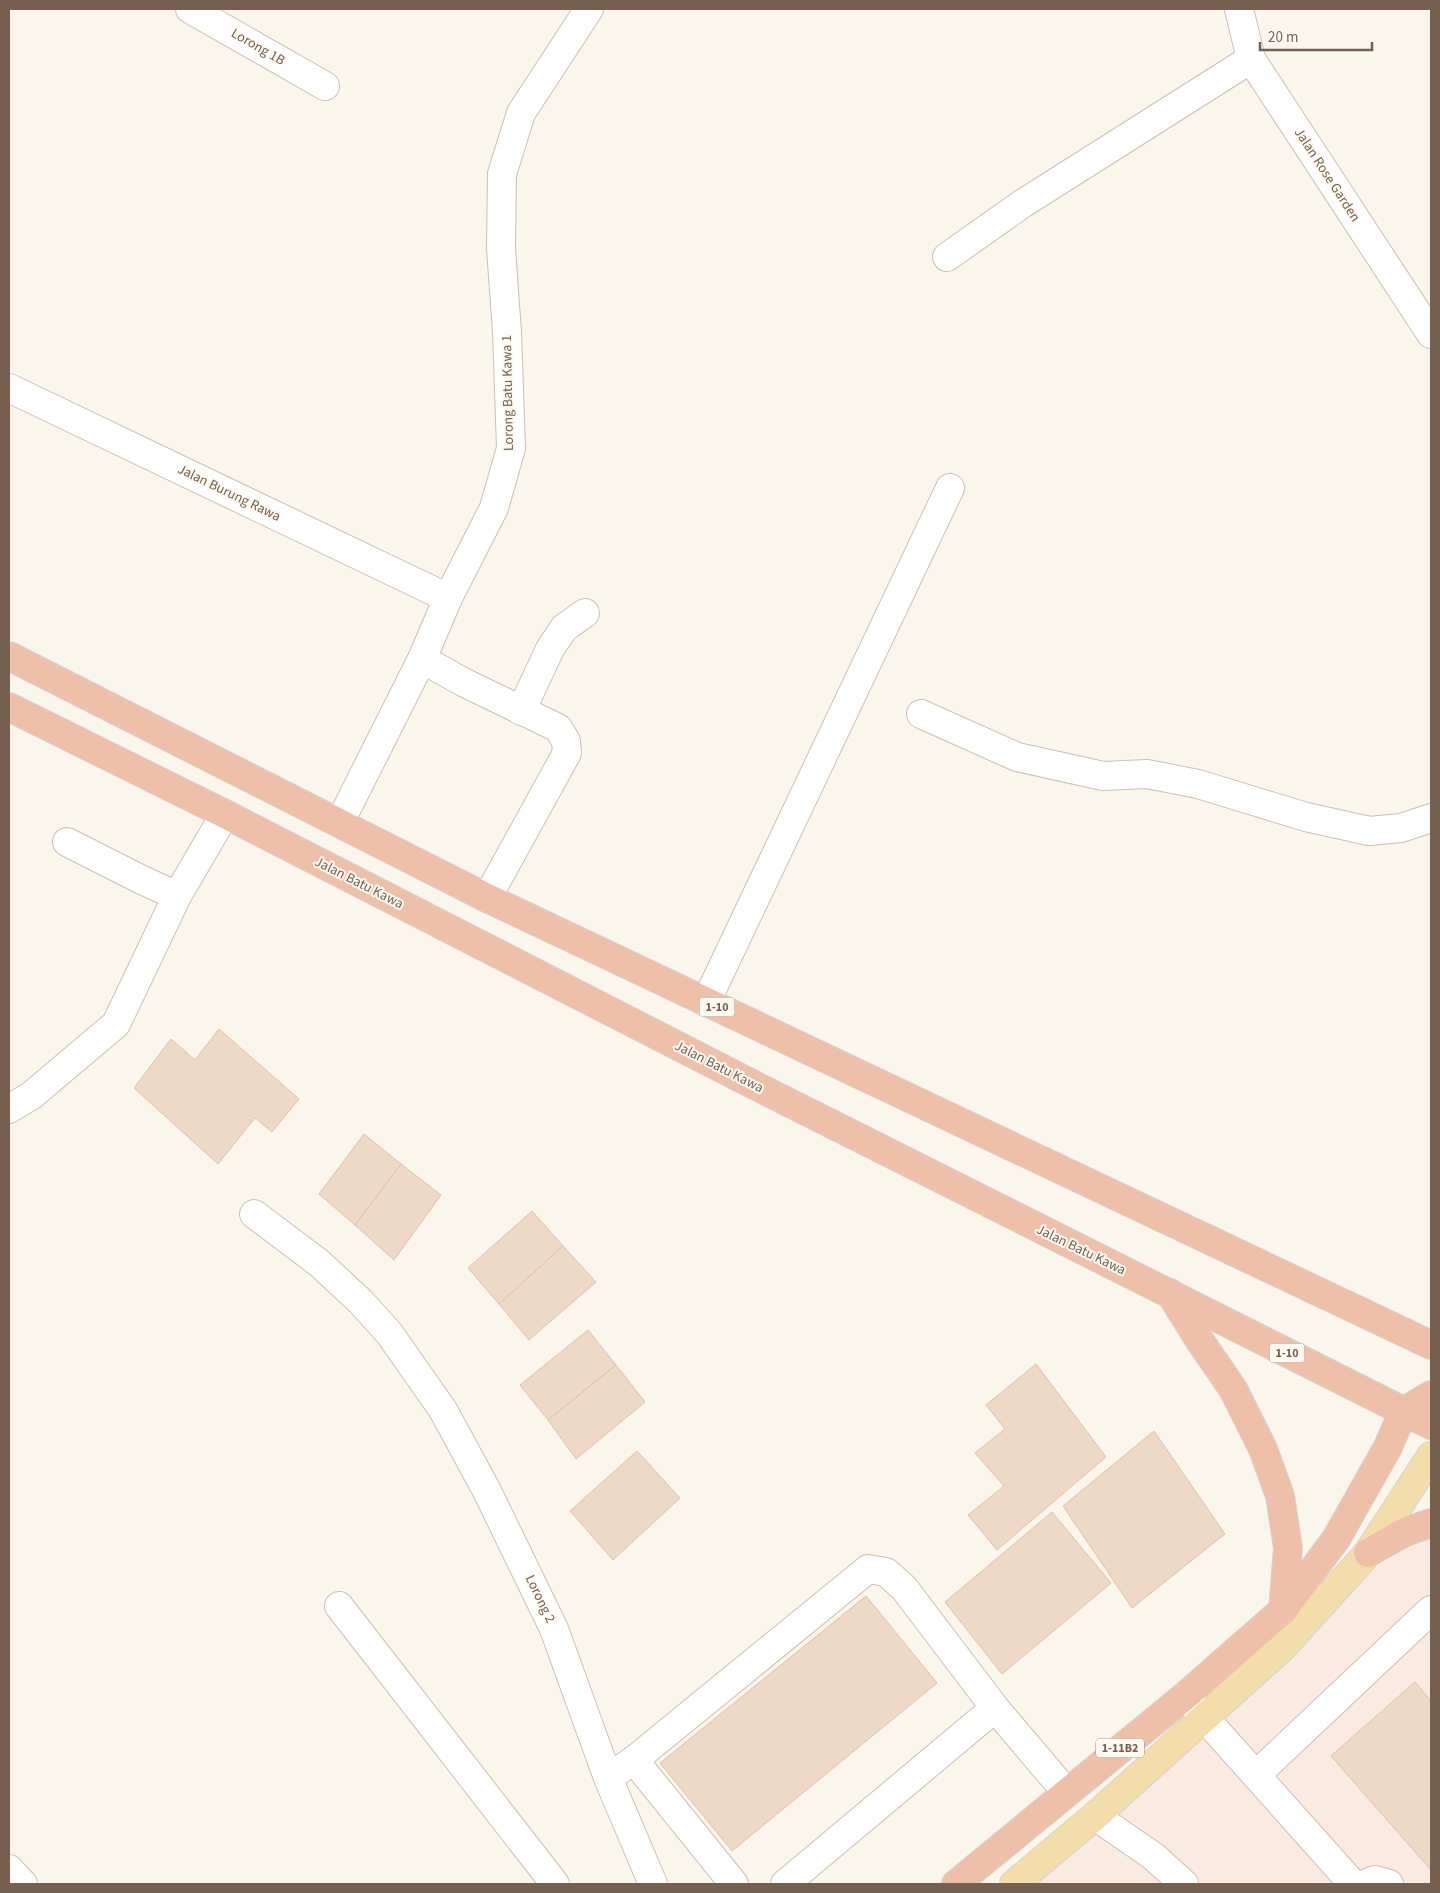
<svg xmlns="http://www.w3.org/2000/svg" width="1440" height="1893" font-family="'Source Sans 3',sans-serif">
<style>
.commercial{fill:#faeae1}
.building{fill:#eed9c6;stroke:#e0c1a8}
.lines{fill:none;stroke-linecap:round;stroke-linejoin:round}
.minor-casing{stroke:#cdbfb2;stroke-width:30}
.major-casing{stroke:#d8d2ce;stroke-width:30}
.highway-casing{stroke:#d8d2ce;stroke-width:30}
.minor{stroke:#fff;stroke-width:28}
.major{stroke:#f3ddab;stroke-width:28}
.highway{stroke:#efc0a9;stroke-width:28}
.labels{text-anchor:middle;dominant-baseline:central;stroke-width:4;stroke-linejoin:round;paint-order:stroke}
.shield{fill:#fefaf2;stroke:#9e8e81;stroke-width:1}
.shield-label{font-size:12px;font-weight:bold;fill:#756050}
.street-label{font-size:14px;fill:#756050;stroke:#fefaf2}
</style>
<rect width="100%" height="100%" fill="#fbf6ec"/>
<path class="commercial" d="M1431 1532V1884H1036L1293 1657 1368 1573Z"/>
<g class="building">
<path d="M219 1029 299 1099 272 1132 255 1118 218 1164 134 1088 171 1039 195 1060Z"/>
<path d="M364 1134 401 1164 355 1225 319 1194Z"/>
<path d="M401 1164 441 1195 394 1260 355 1225Z"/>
<path d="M532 1211 563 1246 499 1304 468 1268Z"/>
<path d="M563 1246 596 1282 529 1340 499 1304Z"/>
<path d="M588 1330 616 1365 548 1420 520 1385Z"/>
<path d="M1036 1364 1106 1457 997 1550 968 1515 1004 1486 975 1453 1005 1429 986 1405Z"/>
<path d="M616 1365 645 1402 576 1459 548 1420Z"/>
<path d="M1154 1431 1225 1534 1132 1608 1063 1506Z"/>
<path d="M637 1451 680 1498 613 1560 570 1511Z"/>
<path d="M1052 1512 1111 1583 1002 1674 945 1602Z"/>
<path d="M866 1596 937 1683 732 1851 660 1763Z"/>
<path d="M1415 1682 1431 1701V1870L1331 1756Z"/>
</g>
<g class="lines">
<g class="minor-casing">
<g id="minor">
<path d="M190 9 325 86"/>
<path d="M1239 9 1251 59 1431 334"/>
<path d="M947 257 1022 204 1251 59"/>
<path d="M9 388 448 598"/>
<path d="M422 659 463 682 558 728 566 741 567 753 487 898"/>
<path d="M521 711 550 649 564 628 585 613"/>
<path d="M921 714 1017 757 1103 776 1147 774 1198 784 1306 817 1369 831 1401 828 1431 818"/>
<path d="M340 822 422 659 448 598 494 508 511 448 507 332 501 248 502 174 521 113 589 9"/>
<path d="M67 842 140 879 177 896 225 814"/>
<path d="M706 1002 950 488"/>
<path d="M9 1109 32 1095 116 1024 177 896"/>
<path d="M254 1214 319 1263 360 1301 389 1333 443 1410 487 1491 554 1629 608 1778 653 1884"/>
<path d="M339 1606 555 1884"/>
<path d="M1185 1696 1353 1884"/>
<path d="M634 1760 734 1884"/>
<path d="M1256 1775 1431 1610"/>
<path d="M608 1778 634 1760 868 1569 886 1572 904 1588 995 1708 1067 1793"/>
<path d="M1095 1816 1153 1856 1184 1884"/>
<path d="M9 1869 23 1884"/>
<path d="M785 1884 995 1708"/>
<path d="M1365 1884 1375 1880 1389 1884"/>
</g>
</g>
<g class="major-casing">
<path id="major" d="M1014 1884 1095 1816 1283 1647 1368 1553 1431 1456"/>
</g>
<g class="highway-casing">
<g id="highway">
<path d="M9 656 487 898 1431 1345"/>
<path d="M9 707 225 814 758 1087 1431 1425"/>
<path d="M1170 1293 1200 1341 1233 1389 1263 1449 1280 1496 1288 1548 1283 1610"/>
<path d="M1403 1412 1431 1395"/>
<path d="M1368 1553 1405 1532 1431 1523"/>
<path d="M956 1884 1185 1696 1283 1610 1336 1539 1388 1447 1403 1412"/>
</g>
</g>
<use href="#minor" class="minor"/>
<use href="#major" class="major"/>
<use href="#highway" class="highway"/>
</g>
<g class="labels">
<g class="shield">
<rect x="699.5" y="997.5" width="35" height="19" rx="4"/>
<rect x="1269.5" y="1343.5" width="35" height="19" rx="4"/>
<rect x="1096" y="1738.5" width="48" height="19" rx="4"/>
</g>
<g class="shield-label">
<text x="717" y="1007">1-10</text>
<text x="1287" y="1353">1-10</text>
<text x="1120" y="1748">1-11B2</text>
</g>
<g class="street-label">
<text transform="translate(258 47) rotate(30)">Lorong 1B</text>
<text transform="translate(1327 175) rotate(57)">Jalan Rose Garden</text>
<text transform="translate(508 393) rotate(-91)">Lorong Batu Kawa 1</text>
<text transform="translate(229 493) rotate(26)">Jalan Burung Rawa</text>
<text transform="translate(359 883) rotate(27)">Jalan Batu Kawa</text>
<text transform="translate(719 1067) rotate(27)">Jalan Batu Kawa</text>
<text transform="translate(1081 1250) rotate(26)">Jalan Batu Kawa</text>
<text transform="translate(540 1599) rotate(64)">Lorong 2</text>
</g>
</g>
<rect width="1440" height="1893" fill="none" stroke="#756050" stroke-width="20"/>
<path d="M1260 42v8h112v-8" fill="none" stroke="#756050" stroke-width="2.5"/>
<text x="1268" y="42" font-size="15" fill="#756050" stroke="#fefaf2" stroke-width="4" paint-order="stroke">20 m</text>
</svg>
